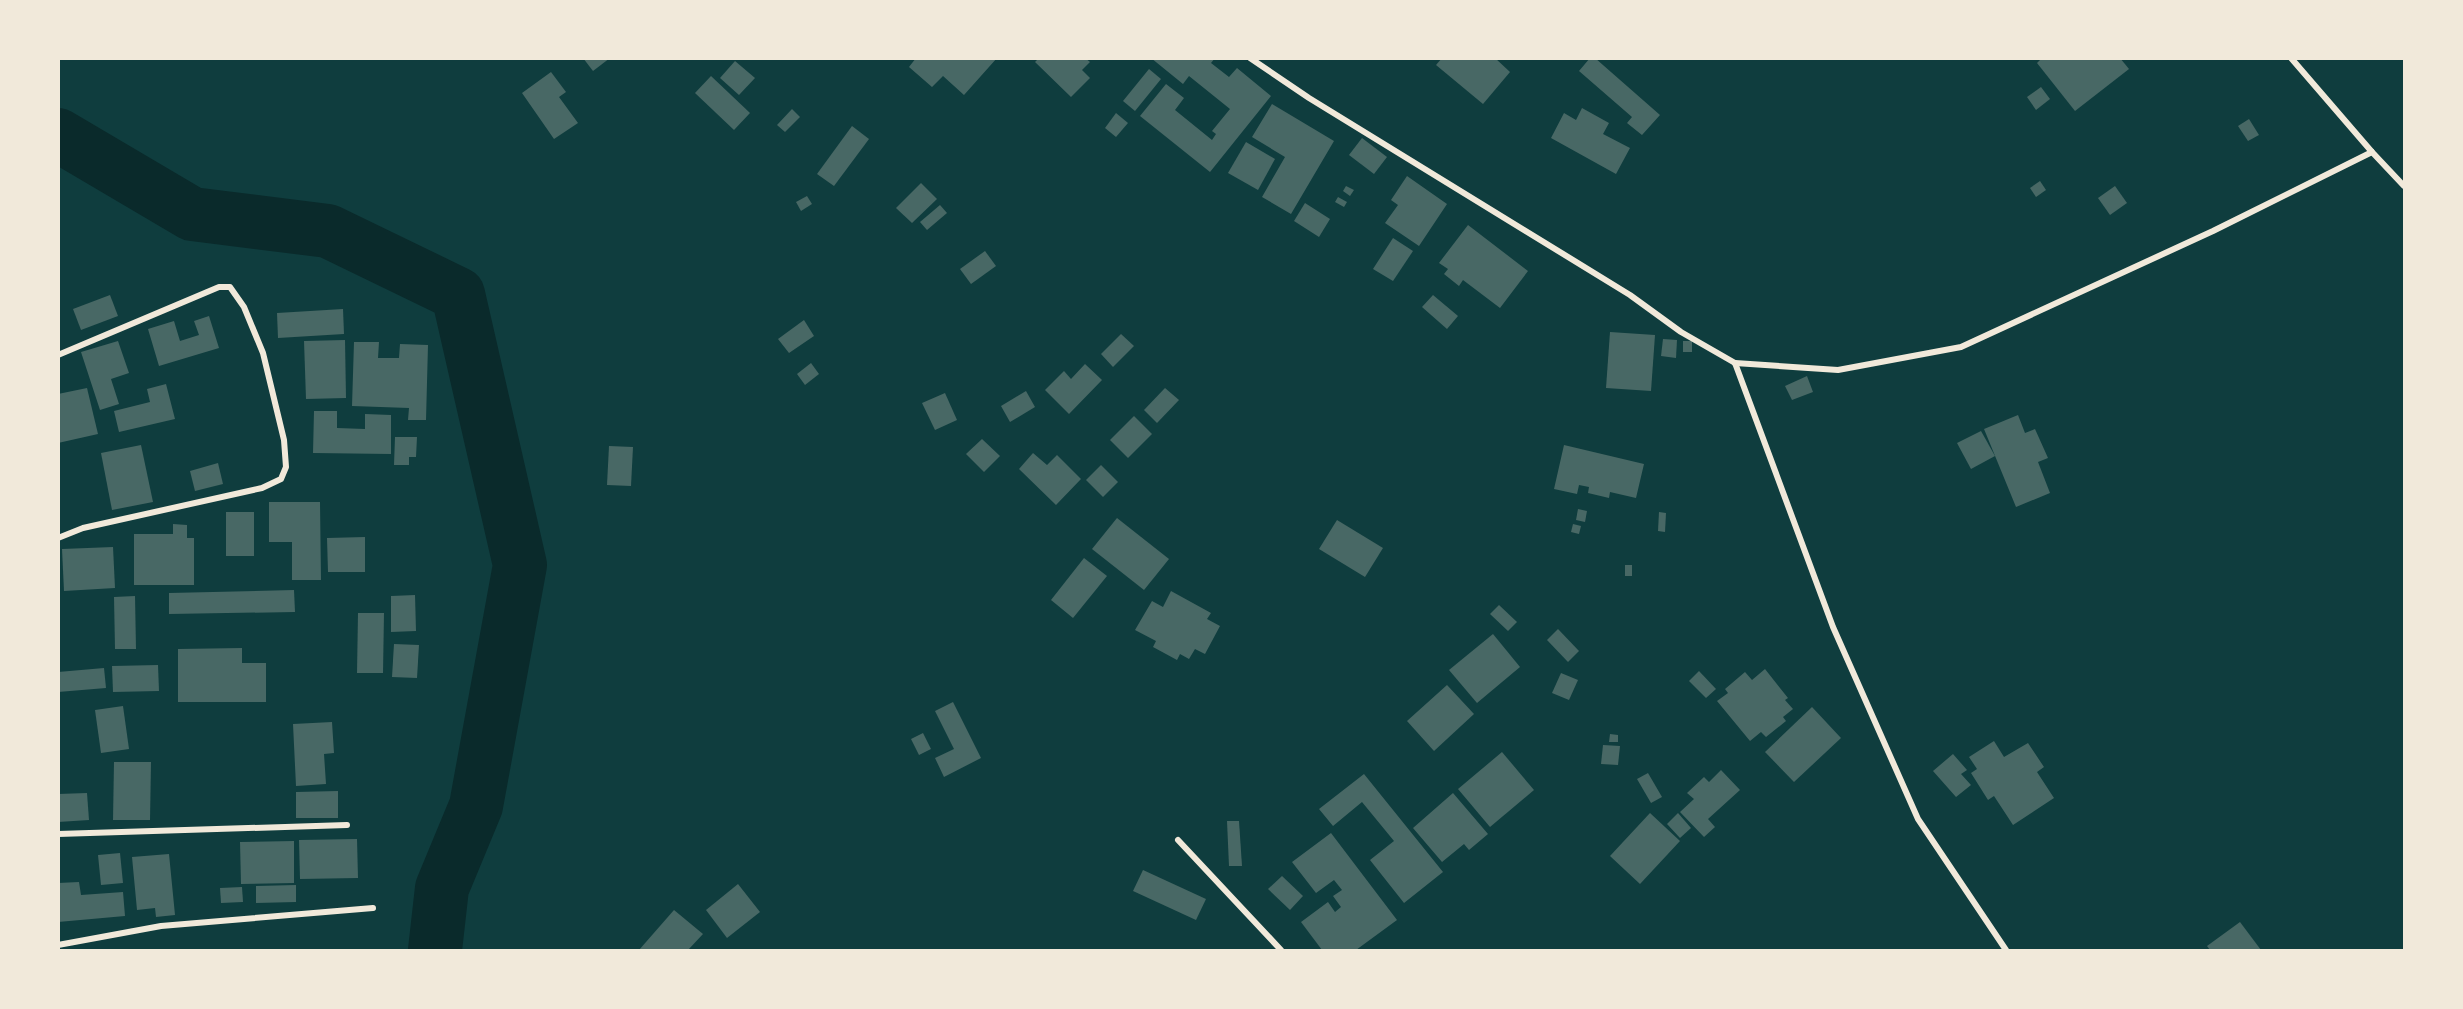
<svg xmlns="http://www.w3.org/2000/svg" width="2463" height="1009" font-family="'Zilla Slab',serif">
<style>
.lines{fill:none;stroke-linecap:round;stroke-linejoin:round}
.river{stroke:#0a2a2b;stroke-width:54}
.building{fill:#486865}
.minor{stroke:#f1e9da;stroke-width:6}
</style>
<rect width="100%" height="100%" fill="#0f3d3e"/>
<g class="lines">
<path class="river" d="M58 135 192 214 328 231 458 294 520 565 476 806 442 888 435 950"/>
</g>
<g class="building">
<path d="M583 58H610L593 71Z"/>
<path d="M916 58H997L964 95 943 76 932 87 909 67Z"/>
<path d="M1039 58H1085L1090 62 1082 70 1090 78 1071 97 1035 62Z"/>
<path d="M1151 58H1215L1211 63 1229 77 1237 68 1271 96 1210 172 1140 116 1166 84 1184 98 1175 110 1212 140 1216 134 1212 131 1230 109 1189 76 1183 84Z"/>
<path d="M1442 58H1495L1510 72 1483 104 1436 65Z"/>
<path d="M1590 58H1595L1660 115 1642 135 1627 123 1632 117 1579 71Z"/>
<path d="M2042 58H2120L2129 69 2075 111 2037 63Z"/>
<path d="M735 61 755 78 739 95 720 78Z"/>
<path d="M1149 69 1161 79 1135 111 1123 101Z"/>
<path d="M551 72 566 92 559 97 578 123 554 139 522 93Z"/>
<path d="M711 76 750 113 734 130 695 93Z"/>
<path d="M2041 87 2050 99 2036 110 2027 97Z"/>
<path d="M1272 104 1334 141 1291 214 1262 197 1285 157 1252 137Z"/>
<path d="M1582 108 1609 123 1603 134 1630 148 1616 174 1551 138 1564 113 1576 120Z"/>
<path d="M792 109 800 117 785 132 777 125Z"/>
<path d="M1116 113 1128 123 1116 137 1105 128Z"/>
<path d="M2249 119 2259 135 2248 141 2238 126Z"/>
<path d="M852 126 869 139 834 186 817 174Z"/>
<path d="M1362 138 1387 157 1374 174 1349 155Z"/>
<path d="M1246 142 1275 159 1258 190 1228 173Z"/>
<path d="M1407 176 1447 204 1419 246 1385 223 1398 205 1391 200Z"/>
<path d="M2040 181 2046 190 2036 197 2030 188Z"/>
<path d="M921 183 937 199 912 223 896 208Z"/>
<path d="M1346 186 1354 190 1350 196 1343 191Z"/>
<path d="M2115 186 2127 203 2110 215 2098 198Z"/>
<path d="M807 196 812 204 801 211 796 202Z"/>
<path d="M1338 197 1347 202 1344 207 1335 202Z"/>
<path d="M1305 203 1330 219 1319 237 1294 221Z"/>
<path d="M940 205 947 213 927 230 920 222Z"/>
<path d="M1468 225 1528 271 1500 308 1463 280 1459 286 1444 274 1448 269 1439 263Z"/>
<path d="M1393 238 1413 251 1393 281 1373 269Z"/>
<path d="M985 251 996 266 971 284 960 269Z"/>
<path d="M110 295 118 316 81 330 73 309Z"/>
<path d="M1433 295 1458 316 1447 329 1422 307Z"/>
<path d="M343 309 344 334 278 338 277 313Z"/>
<path d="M209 316 219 348 159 366 148 329 174 321 180 341 199 335 194 321Z"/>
<path d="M804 320 814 336 789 353 778 339Z"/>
<path d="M1610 332 1655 335 1651 391 1606 388Z"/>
<path d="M1121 334 1134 346 1113 367 1101 354Z"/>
<path d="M1663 339 1677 340 1676 358 1661 356Z"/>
<path d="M345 340 346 398 306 399 304 341Z"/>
<path d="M118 341 129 373 111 379 119 404 100 410 81 352Z"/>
<rect x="1683" y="341" width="9" height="11"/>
<path d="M354 342H379L378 358H399L400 344 428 345 426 420H408L409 408 352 406Z"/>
<path d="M811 363 819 374 805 385 797 374Z"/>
<path d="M1085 364 1102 380 1069 414 1045 390 1064 371 1071 379Z"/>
<path d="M1807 376 1813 392 1792 400 1785 386Z"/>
<path d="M166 384 175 419 119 432 114 411 150 402 147 389Z"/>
<path d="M87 388 98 434 58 443V394Z"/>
<path d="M1165 388 1179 400 1157 423 1144 410Z"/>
<path d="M1026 391 1035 407 1010 422 1001 406Z"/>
<path d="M945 393 957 420 935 430 922 403Z"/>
<path d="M314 411H337V428L365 429V414L391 415V454L313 453Z"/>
<path d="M2018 415 2025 433 2035 429 2048 458 2038 462 2050 493 2016 507 1984 429Z"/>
<path d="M1134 416 1152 434 1128 458 1110 440Z"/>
<path d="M1981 431 1995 456 1971 469 1957 443Z"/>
<path d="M395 437H417L416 457H409V465H394Z"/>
<path d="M982 439 1000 456 984 472 966 454Z"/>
<path d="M141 445 153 502 112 510 101 453Z"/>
<path d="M1564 445 1644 464 1636 498 1610 492 1609 498 1588 493 1589 487 1579 485 1577 494 1554 489Z"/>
<path d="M609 446 633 447 631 486 607 485Z"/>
<path d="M1033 453 1047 465 1057 455 1081 479 1056 505 1019 469Z"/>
<path d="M218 463 223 484 195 491 190 471Z"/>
<path d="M1101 465 1118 482 1103 497 1086 480Z"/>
<path d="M269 502H320L321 580H292V542H269Z"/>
<path d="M1578 509 1587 511 1585 522 1576 520Z"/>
<rect x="226" y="512" width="28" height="44"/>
<path d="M1659 512 1666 513 1665 532 1658 531Z"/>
<path d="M1117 518 1169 559 1144 590 1092 549Z"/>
<path d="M1337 520 1383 548 1365 577 1319 549Z"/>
<path d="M173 524 187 525V538H194V585H134V534H173Z"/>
<path d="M1573 524 1581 526 1579 534 1571 532Z"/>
<path d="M365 537V572H328L327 538Z"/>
<path d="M113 547 115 588 64 591 62 549Z"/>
<path d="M1084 558 1107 576 1073 618 1051 600Z"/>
<rect x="1625" y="565" width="7" height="11"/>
<path d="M294 590 295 612 169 614V593Z"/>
<path d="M1171 591 1211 613 1207 619 1220 626 1205 654 1195 649 1189 659 1180 654 1177 660 1153 647 1156 641 1135 630 1152 601 1163 607Z"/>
<path d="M415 595 416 631 391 632V596Z"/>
<path d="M135 596 136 649H115L114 597Z"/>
<path d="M1499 605 1517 622 1508 631 1490 614Z"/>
<path d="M358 613H384L383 673H357Z"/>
<path d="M1558 629 1579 651 1568 662 1547 640Z"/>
<path d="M1493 634 1520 667 1477 703 1449 670Z"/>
<path d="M394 644 419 645 417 678 392 677Z"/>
<path d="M242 648V663H266V702H178V649Z"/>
<path d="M158 665 159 691 113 692 112 666Z"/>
<path d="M104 668 106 688 58 692V672Z"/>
<path d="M1765 669 1788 698 1785 700 1793 709 1783 717 1786 721 1766 737 1761 732 1750 741 1717 701 1728 693 1725 689 1745 672 1752 680Z"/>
<path d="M1699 671 1716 689 1706 698 1689 681Z"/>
<path d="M1561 673 1578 680 1569 700 1552 693Z"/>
<path d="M1447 685 1474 714 1434 751 1407 721Z"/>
<path d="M953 702 981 758 944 777 935 758 954 749 935 711Z"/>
<path d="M123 706 129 749 101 753 95 710Z"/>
<path d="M1812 707 1841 738 1794 782 1765 752Z"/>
<path d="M332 722 334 753 324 754 326 784 296 786 293 724Z"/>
<path d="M923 733 931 749 919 755 911 739Z"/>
<path d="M1610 734 1618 735V742H1609Z"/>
<path d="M1994 741 2004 757 2028 743 2044 767 2037 772 2054 798 2013 825 1994 796 1988 800 1971 773 1977 769 1969 757Z"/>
<path d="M1603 745 1620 746 1618 765 1601 764Z"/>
<path d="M1502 752 1534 790 1490 827 1458 789Z"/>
<path d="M1953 754 1967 770 1961 774 1971 785 1956 797 1933 771Z"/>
<path d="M114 762H151L150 820H113Z"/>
<path d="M1721 770 1740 790 1708 819 1715 827 1704 837 1680 812 1694 799 1687 793 1704 777 1709 782Z"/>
<path d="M1648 773 1662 797 1651 803 1637 779Z"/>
<path d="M1364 774 1443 872 1404 903 1370 860 1394 841 1362 802 1333 826 1319 809Z"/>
<path d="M338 791V818H296V792Z"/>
<path d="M87 793 89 820 58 822V794Z"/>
<path d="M1453 793 1488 834 1469 850 1464 844 1442 862 1413 828Z"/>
<path d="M1650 813 1680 841 1640 884 1610 856Z"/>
<path d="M1678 813 1691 828 1680 838 1667 824Z"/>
<path d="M1227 821H1239L1242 866H1229Z"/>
<path d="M1331 833 1397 920 1356 950H1322L1301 922 1328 902 1335 912 1341 907 1333 896 1342 890 1334 880 1316 893 1292 862Z"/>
<path d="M357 839 358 878 300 879 299 840Z"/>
<path d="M294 841V883L241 884 240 842Z"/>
<path d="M120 853 123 883 101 885 98 855Z"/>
<path d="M169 854 175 915 156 917 155 908 137 910 132 857Z"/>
<path d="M1143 870 1206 899 1196 920 1133 891Z"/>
<path d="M1282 876 1303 896 1290 910 1268 889Z"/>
<path d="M79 882 81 895 123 892 125 916 58 922V883Z"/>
<path d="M738 884 760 912 727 938 706 910Z"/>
<path d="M296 885V902L256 903V886Z"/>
<path d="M242 887 243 902 221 903 220 888Z"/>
<path d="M674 910 703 934 688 950H639Z"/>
<path d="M2240 922 2261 950H2210L2207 946Z"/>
</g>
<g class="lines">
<g class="minor">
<path d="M1250 58 1309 98 1630 295 1681 332 1735 363 1833 627 1918 819 2006 950"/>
<path d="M2291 58 2372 152 2404 186"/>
<path d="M58 355 219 287H230L244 307 263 353 284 440 286 467 281 479 262 488 83 528 58 538"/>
<path d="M1735 363 1838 370 1961 347 2213 231 2372 152"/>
<path d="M58 834 347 825"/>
<path d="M1178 840 1281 950"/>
<path d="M58 945 161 926 373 908"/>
</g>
</g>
<rect width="2463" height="1009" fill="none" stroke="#f1e9da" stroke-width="120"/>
</svg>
